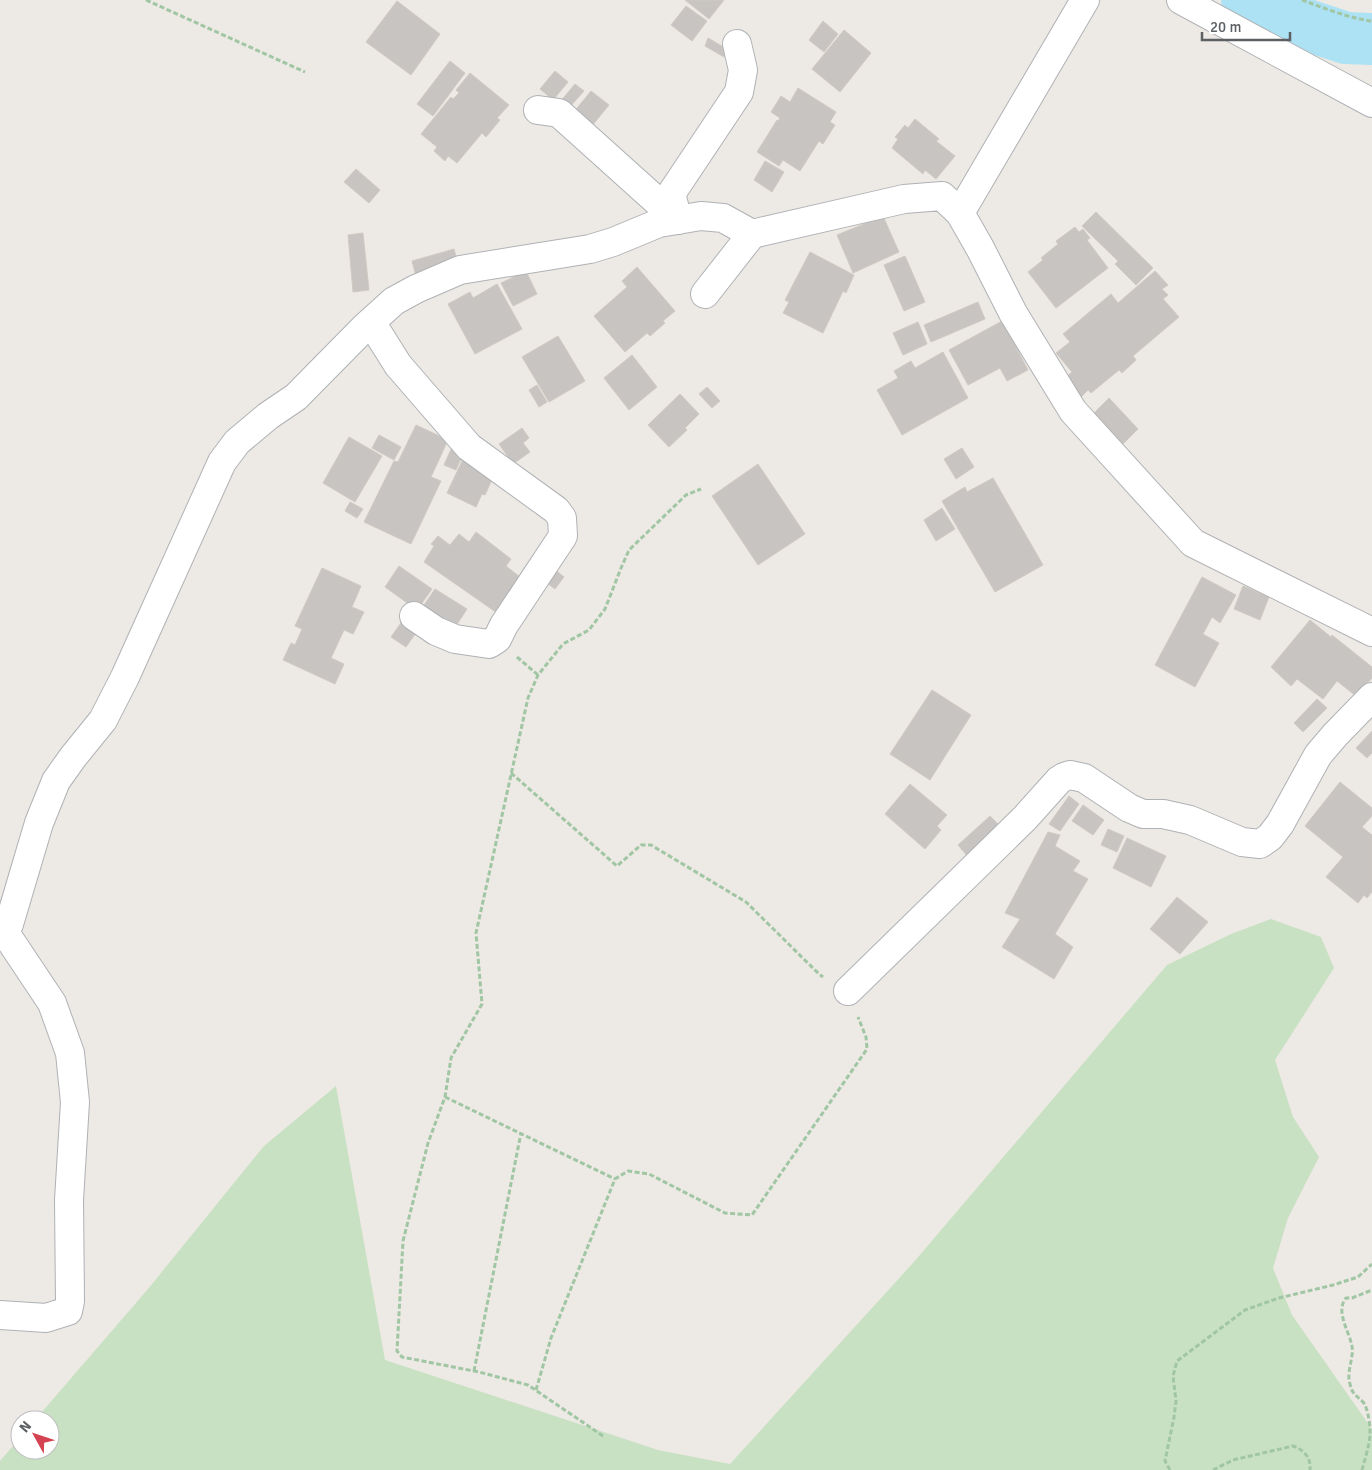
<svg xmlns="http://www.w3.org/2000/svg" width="1372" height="1470" font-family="Signika,sans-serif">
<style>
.green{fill:#c9e1c3}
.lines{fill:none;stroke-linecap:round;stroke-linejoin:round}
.river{stroke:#ace2f4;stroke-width:52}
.building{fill:#c8c4c1;stroke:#d1cac3}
.minor-casing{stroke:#afb2b5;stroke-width:30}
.path{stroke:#a0c6a4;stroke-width:3;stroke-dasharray:5 2.5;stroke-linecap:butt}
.minor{stroke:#fff;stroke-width:28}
</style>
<rect width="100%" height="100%" fill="#ede9e4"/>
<path class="green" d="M1271 919 1321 937 1334 968 1275 1060 1293 1117 1319 1157 1288 1218 1273 1268 1292 1315 1372 1429V1470H0V1461L20 1438V1450H50V1420H35L148 1289 264 1146 336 1086 385 1360 658 1450 730 1464 913 1263 1167 965 1231 934Z"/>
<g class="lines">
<path class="river" d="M1247 0 1295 21 1346 38 1372 39"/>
</g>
<g class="building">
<path d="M685 0H724L709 19Z"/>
<path d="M397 1 440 34 411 75 366 42Z"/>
<path d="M686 6 707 21 692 41 671 25Z"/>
<path d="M823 21 838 34 824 52 809 40Z"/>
<path d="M844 30 871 53 840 92 812 69Z"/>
<path d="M708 38 727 49 724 57 705 46Z"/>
<path d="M450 61 465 73 433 116 417 104Z"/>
<path d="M555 71 568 82 553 100 540 89Z"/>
<path d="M470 73 509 105 497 118 500 120 486 137 482 133 457 163 448 156 445 161 434 151 437 147 421 134 451 97 453 99 459 93 456 90Z"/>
<path d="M575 84 584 91 568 109 560 102Z"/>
<path d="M798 88 836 112 830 122 835 125 823 144 819 141 800 171 783 160 779 166 757 152 777 120 778 121 780 118 771 112 781 96 790 102Z"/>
<path d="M591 91 609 105 591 127 573 113Z"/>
<path d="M915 119 939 139 936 141 955 156 936 179 925 170 923 174 892 148 898 139 895 137 905 125 908 128Z"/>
<path d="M765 161 784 172 772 192 754 180Z"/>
<path d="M356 169 380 190 369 203 344 182Z"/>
<path d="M1096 212 1153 268 1136 285 1115 264 1118 261 1082 226Z"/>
<path d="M883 216 899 252 853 273 837 235Z"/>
<path d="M1075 227 1079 232 1083 229 1090 238 1087 240 1108 268 1056 308 1028 272 1043 260 1041 258 1058 244 1056 241Z"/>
<path d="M363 233 369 290 353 292 348 235Z"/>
<path d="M454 249 458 264 416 276 412 261Z"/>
<path d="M810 252 854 275 846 293 843 291 823 333 783 313 789 302 785 300Z"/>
<path d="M905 256 925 302 904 311 884 265Z"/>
<path d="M637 267 675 311 663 321 665 323 650 336 647 333 625 352 594 316 627 287 622 281Z"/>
<path d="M526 271 537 294 513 306 501 283Z"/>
<path d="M1155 271 1168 285 1162 289 1168 295 1163 299 1179 317 1133 356 1136 360 1122 373 1119 370 1091 393 1088 390 1081 397 1067 376 1072 372 1056 353 1070 342 1063 334 1111 294 1118 303Z"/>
<path d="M497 284 522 329 475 354 448 304 470 292 473 298Z"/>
<path d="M978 302 985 319 931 342 924 325Z"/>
<path d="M1002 321 1028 370 1007 381 1000 368 968 385 949 350Z"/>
<path d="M918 322 927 344 903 355 893 333Z"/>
<path d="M558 336 585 381 549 402 522 357Z"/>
<path d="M943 352 968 398 902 435 877 390 898 378 894 371 911 361 915 368Z"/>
<path d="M632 355 657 387 629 410 604 378Z"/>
<path d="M537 385 547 402 539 407 529 390Z"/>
<path d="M707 387 720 401 712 408 699 394Z"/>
<path d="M680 394 699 414 685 428 687 430 669 447 648 425Z"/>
<path d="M1109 398 1138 429 1121 446 1091 416Z"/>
<path d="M416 425 448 440 431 477 441 481 411 544 364 522 394 461 398 462Z"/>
<path d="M522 428 529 438 523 443 530 452 513 464 499 444Z"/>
<path d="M379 435 401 447 394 460 372 448Z"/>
<path d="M349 437 382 456 355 502 323 483Z"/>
<path d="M452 447 464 452 456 470 444 465Z"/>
<path d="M962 448 974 467 956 479 944 459Z"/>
<path d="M463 459 494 475 485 495 482 494 476 507 447 493Z"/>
<path d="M758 464 805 534 758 565 712 496Z"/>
<path d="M993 478 1043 565 995 592 942 501 965 487 967 492Z"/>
<path d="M350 502 363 509 357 518 345 511Z"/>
<path d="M942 508 955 529 936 541 924 520Z"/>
<path d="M476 532 511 559 506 566 525 581 500 615 424 562 434 546 431 544 438 536 450 545 459 534 469 542Z"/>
<path d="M399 566 432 589 417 610 385 587Z"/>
<path d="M322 568 361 586 352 607 364 612 353 634 344 630 331 658 344 664 335 684 283 660 291 643 295 645 302 629 295 626Z"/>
<path d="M553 568 564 577 555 589 543 580Z"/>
<path d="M1202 577 1236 595 1220 623 1212 617 1203 634 1219 643 1195 687 1155 665Z"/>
<path d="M1243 586 1269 597 1260 620 1234 609Z"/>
<path d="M435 589 467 609 452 632 420 611Z"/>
<path d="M403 620 418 630 406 647 391 637Z"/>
<path d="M1310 620 1331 637 1332 635 1372 667V678L1356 696 1337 681 1323 699 1297 679 1291 686 1271 667Z"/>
<path d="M932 690 971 715 930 780 890 754Z"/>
<path d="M1317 699 1327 708 1303 732 1294 723Z"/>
<path d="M1372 731V753L1367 758 1356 748Z"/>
<path d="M1340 782 1372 808V816L1362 827 1372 835V892L1367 898 1364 895 1358 903 1326 877 1343 857 1305 826Z"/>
<path d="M910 784 947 815 937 826 941 830 925 849 885 814Z"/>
<path d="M1069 796 1079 804 1060 831 1049 824Z"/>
<path d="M1083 805 1104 820 1093 835 1072 821Z"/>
<path d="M990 816 1002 828 969 858 958 845Z"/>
<path d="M1108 829 1124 836 1117 852 1101 845Z"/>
<path d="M1048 832 1060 835 1055 846 1080 861 1073 871 1088 879 1055 934 1073 947 1054 979 1002 947 1020 919 1005 913Z"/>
<path d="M1127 838 1166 856 1151 887 1113 868Z"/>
<path d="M1177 897 1208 922 1180 954 1150 929Z"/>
</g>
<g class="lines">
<g class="minor-casing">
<g id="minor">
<path d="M1181 0 1372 103"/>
<path d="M538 110 559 113 678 220 671 194 739 92 743 70 737 44"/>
<path d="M960 213 1085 0"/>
<path d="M705 294 752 234"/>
<path d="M371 322 398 365 469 447 556 510 562 518 563 536 504 625 497 639 489 644 455 639 436 631 414 616"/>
<path d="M0 929 9 924 39 823 56 781 73 757 103 720 125 677 222 462 237 442 268 416 296 397 363 329 394 301 416 289 460 270 590 249 613 242 659 223 701 216 723 218 752 234 904 199 942 196 960 213 980 248 1013 313 1073 411 1193 543 1372 632"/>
<path d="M848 991 1025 818 1059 780 1064 777 1070 775 1084 778 1129 808 1143 814H1163L1190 820 1242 842 1260 844 1270 837 1280 824 1318 755 1335 735 1372 697"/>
<path d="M0 1315 46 1318 68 1311 70 1301 69 1200 75 1102 70 1053 52 1003 2 928"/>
</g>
</g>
<g class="path">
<path d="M146 0 305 72"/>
<path d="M1302 0C1324 8 1348 18 1372 21"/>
<path d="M517 657 538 675"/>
<path d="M511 773 617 866 641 845H651L746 902 819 974 823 977"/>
<path d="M445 1097 615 1179"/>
<path d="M474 1371 521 1133"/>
<path d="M536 1390 551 1338 615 1179 628 1171 649 1174 725 1213 752 1215 867 1049 866 1037 858 1017"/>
<path d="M603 1436 528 1385 479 1372 402 1357 397 1351 403 1241 428 1143 445 1097 451 1058 482 1004 476 933 528 698 538 675 563 644 589 630 605 609 621 568 629 550 686 495 701 489"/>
<path d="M1170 1470 1165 1461 1174 1417 1176 1401 1173 1376 1177 1361 1245 1310 1279 1298 1333 1285 1358 1277 1372 1264"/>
<path d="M1213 1470 1233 1460 1293 1446C1304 1450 1311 1457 1310 1470"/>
<path d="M1362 1470C1365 1458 1370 1445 1370 1432 1370 1424 1368 1408 1363 1402 1356 1395 1352 1394 1350 1384 1346 1371 1354 1359 1352 1346 1349 1331 1335 1311 1346 1298H1352L1372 1290"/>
</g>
<use href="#minor" class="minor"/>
</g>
<g transform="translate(35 1435) rotate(310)"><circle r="24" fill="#ffffff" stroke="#bebfc1"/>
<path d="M0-4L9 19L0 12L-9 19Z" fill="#d44352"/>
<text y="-8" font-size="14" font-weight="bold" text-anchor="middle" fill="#5c6063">N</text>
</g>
<path d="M1202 32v8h88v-8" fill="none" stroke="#5c6063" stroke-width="2.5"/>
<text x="1210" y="32" font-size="15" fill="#5c6063" stroke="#ffffff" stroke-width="4" paint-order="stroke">20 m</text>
</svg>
